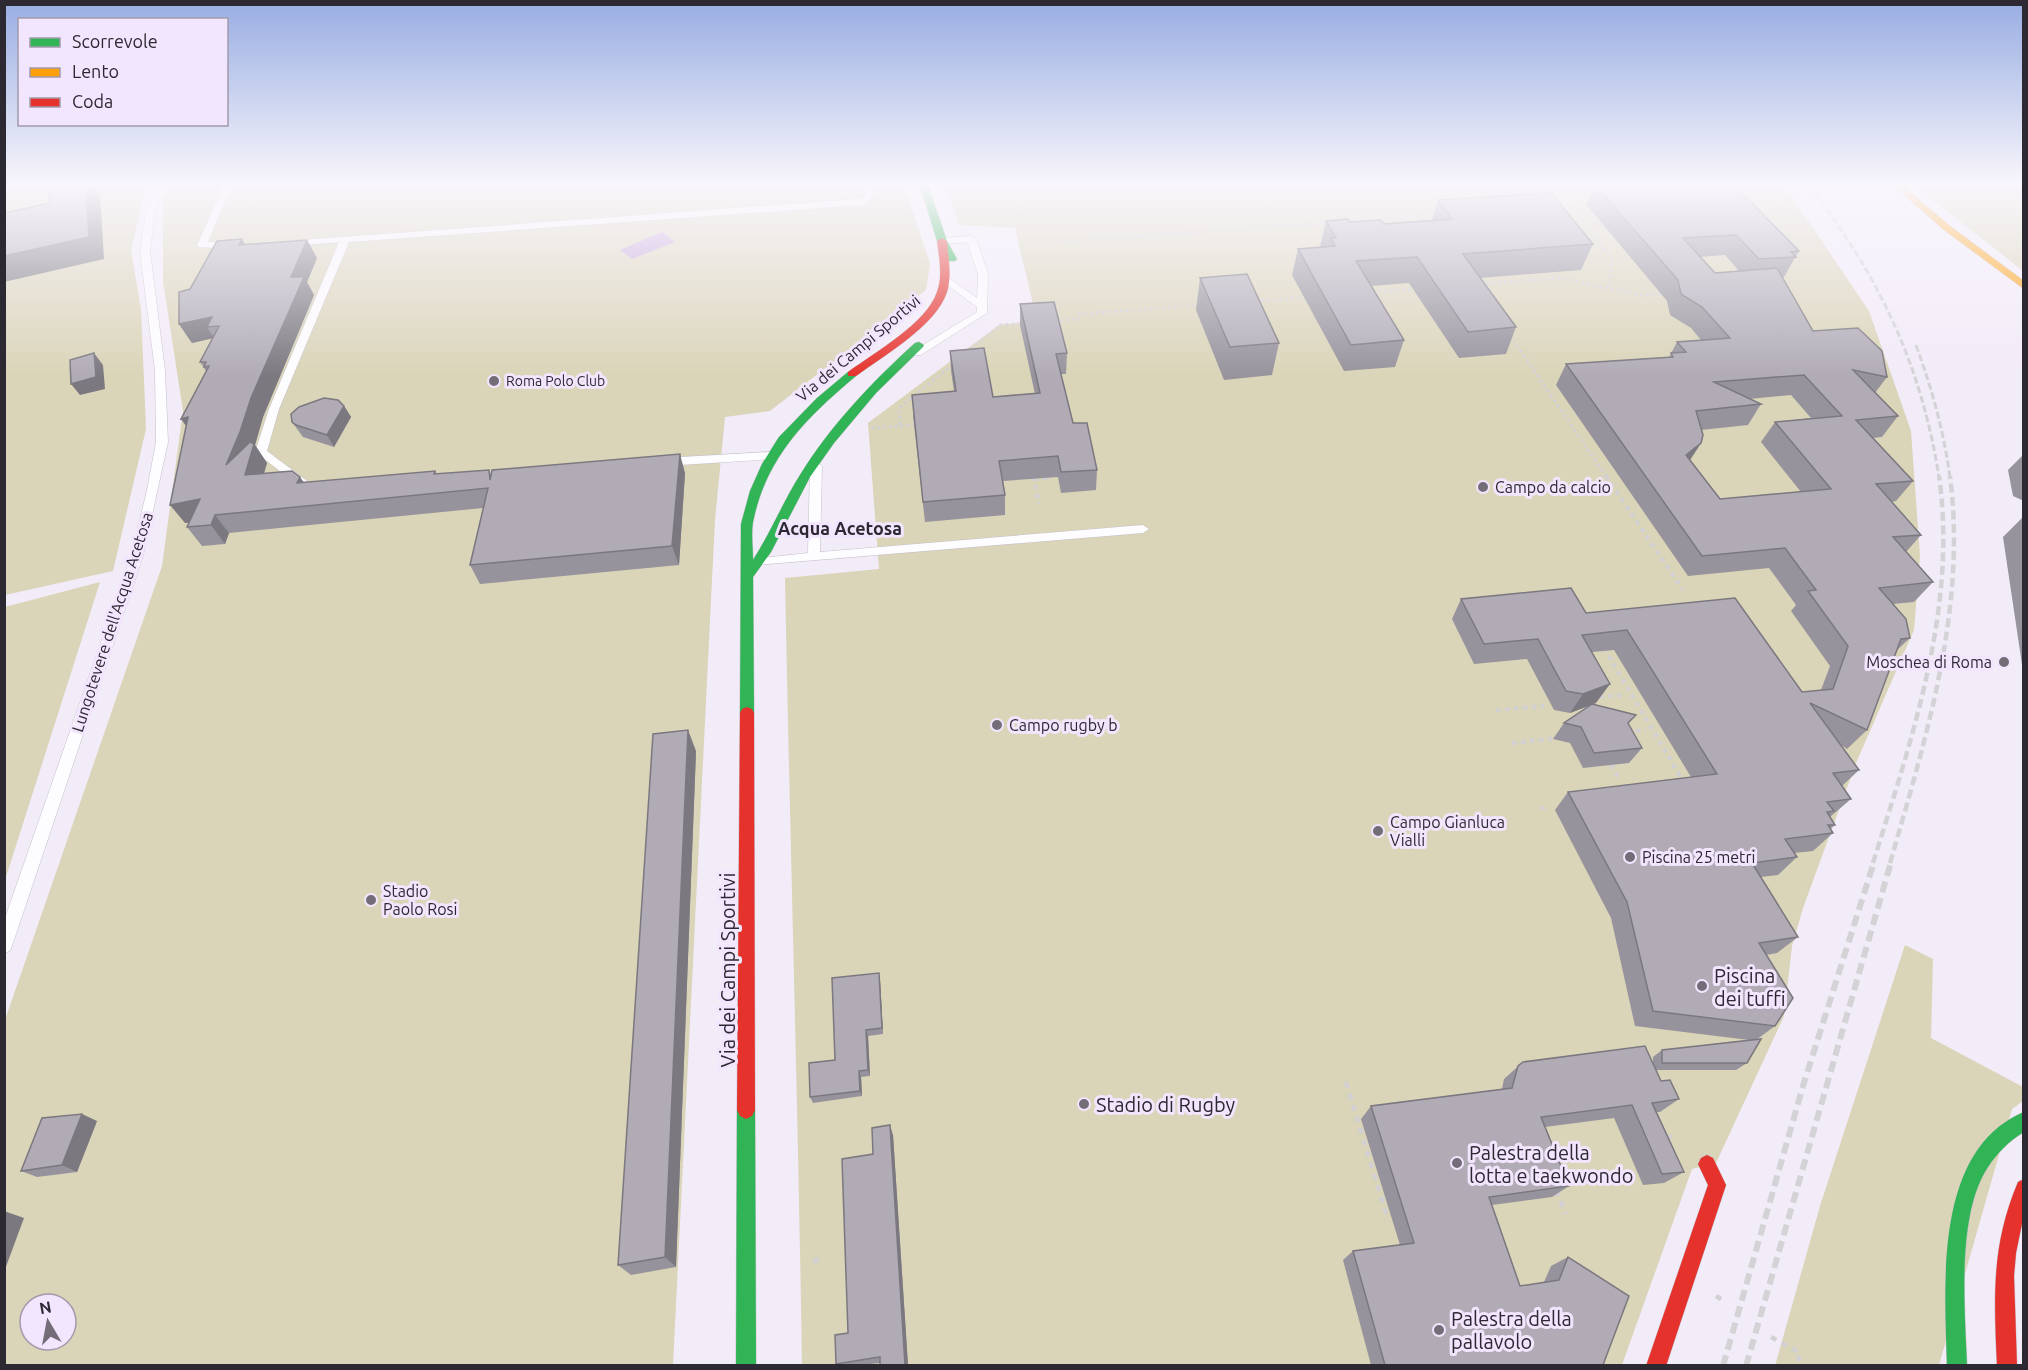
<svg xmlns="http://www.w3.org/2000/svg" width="2028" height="1370" font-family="Ubuntu,sans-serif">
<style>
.green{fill:#dad4b8;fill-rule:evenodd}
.water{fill:#c0a2d9}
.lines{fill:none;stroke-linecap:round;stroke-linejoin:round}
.lane-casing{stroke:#c5c0ca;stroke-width:1}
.fast-casing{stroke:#c5c0ca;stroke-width:1}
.slow-casing{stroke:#c5c0ca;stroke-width:1}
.jam-casing{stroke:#c5c0ca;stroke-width:1}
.path-far2{stroke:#d2d0d3;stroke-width:3;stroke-dasharray:3 3;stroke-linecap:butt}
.path-far1{stroke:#d2d0d3;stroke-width:4;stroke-dasharray:4.5 4.5;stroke-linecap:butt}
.path{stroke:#d2d0d3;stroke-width:4.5;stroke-dasharray:6 6;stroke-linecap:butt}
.lane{fill:#fdfcfe;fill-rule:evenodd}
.fast{fill:#30b455;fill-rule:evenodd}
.slow{fill:#ff9f0a;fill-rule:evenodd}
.jam{fill:#e5322d;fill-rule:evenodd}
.rail-far2{stroke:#d3d2d5;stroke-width:3;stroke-dasharray:7 3;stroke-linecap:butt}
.rail-far1{stroke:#d3d2d5;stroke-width:4.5;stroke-dasharray:9 4.5;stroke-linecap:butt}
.rail{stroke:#d3d2d5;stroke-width:6;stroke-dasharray:11 6;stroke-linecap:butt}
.wall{fill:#97939c;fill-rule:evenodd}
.shaded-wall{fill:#7b787f}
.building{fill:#b0abb5;stroke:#7b787f;stroke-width:1.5;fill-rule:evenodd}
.poi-dot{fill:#726d77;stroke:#f2e5fe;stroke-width:2}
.labels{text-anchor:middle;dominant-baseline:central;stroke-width:6;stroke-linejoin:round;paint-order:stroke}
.far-poi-label{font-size:14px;fill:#2d2932;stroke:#f2e5fe;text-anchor:start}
.street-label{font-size:16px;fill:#2d2932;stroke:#f2e5fe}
.poi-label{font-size:16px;fill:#2d2932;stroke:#f2e5fe;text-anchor:start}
.neighbourhood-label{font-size:18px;font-weight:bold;fill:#2d2932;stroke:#f2e5fe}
.near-street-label{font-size:20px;fill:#2d2932;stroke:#f2e5fe}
.near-poi-label{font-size:20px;fill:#2d2932;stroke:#f2e5fe;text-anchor:start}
</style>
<rect width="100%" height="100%" fill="#f2ebf8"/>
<g class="green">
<path d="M5 185H148L144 193 131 250 141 309 146 429 113 571 5 595Z"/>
<path d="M175 185H904L930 264 926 290 770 411 725 417 715 520 673 1365 5 1366V1020L162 566 183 411 163 281V197ZM30 1304H66V1340H30Z"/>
<path d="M945 185H1784L1869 311 1911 431 1920 556 1914 630 1856 763 1803 908 1792 946 1784 1016 1716 1163 1692 1169 1622 1365H802C798 1103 790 841 785 578L879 569 868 423 999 325 1037 321 1015 228 959 225Z"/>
<path d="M1914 185H2023V271Z"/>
<path d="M100 582 5 880V607Z"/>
<path d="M1905 945 1933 959 1931 1038 2023 1087V1101L2012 1109 1939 1365 1775 1366 1820 1206Z"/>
</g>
<path class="water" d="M662 232 675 242 632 259 620 250Z"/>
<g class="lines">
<g class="lane-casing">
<g id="lane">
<path d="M161 185H169L155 208 150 251 165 371 168 442 143 556 12 946 10 951 4 953V921L131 556 147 490 156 442 155 371 140 251 147 208Z"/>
<path d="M224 185H232L208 242 232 243 237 246 232 249 199 247 197 245Z"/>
<path d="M867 185H875L873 197 862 205 349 242 279 409 267 451 307 481 301 485 297 484 255 452 269 409 339 242 290 246 287 245V241L860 199 865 196Z"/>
<path d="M971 236 976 239 988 274 987 313 921 355H913V351L977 312V307L938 278 946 276 977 298 978 274 967 242 942 244 937 241 942 238Z"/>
<path d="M770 452 776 456 774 459 664 466 658 462 664 458Z"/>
<path d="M816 462 822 466 820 552 1143 525 1149 529 1143 533 757 565 755 562 757 559 761 558 808 553 810 466Z"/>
</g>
</g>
<g class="fast-casing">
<g id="fast">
<path d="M920 185H928L947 241 957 259 955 261H949L937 241Z"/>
<path d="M919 342 924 345 923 347 876 393 834 443 810 477 771 552 753 577 754 713 752 717H742L740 713 741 524 750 491 762 464 779 437 817 398 848 372H856V376C807 417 766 457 753 522 751 534 753 548 753 560 771 532 783 502 800 475 831 425 872 382 915 343Z"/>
<path d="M746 1101 752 1104 755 1110 756 1366H736L737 1110 740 1104Z"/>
<path d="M2024 1112V1132C2009 1141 1997 1153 1988 1167 1956 1215 1965 1310 1967 1366H1947C1945 1286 1933 1150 2024 1112Z"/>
</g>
</g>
<g class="slow-casing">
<path id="slow" d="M1893 185H1902L1950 226 2024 281V289L1944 230Z"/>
</g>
<g class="jam-casing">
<g id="jam">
<path d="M942 238 947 241C948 257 952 276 947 292 936 326 883 356 856 376H848V372C874 353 927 323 937 292 943 276 939 257 937 241Z"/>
<path d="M747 707 752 709 754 713 755 1110 752 1116 746 1119 740 1116 737 1110 740 713 742 709Z"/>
<path d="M1707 1155 1713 1158 1726 1185 1666 1366H1646L1708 1185 1698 1164 1701 1158Z"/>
<path d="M2024 1179V1214L2016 1253 2014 1276 2017 1366H1997C1994 1297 1991 1246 2018 1182Z"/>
</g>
</g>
<g class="path-far2">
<path d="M1588 185 1594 193"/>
<path d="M1561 198 1612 258 1609 288"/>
<path d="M1414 209 1425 225"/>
<path d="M1346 222 1419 217"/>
<path d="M1058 242 1329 223"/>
<path d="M1480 284 1560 278 1642 295 1665 293"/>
<path d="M1372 292 1415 289"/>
<path d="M1255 301 1308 297"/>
<path d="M1078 314 1200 305"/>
<path d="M1054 321 1080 319"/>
<path d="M1510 335 1607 478"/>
<path d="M967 352 1001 325 1025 323"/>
<path d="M900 426 914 424"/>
<path d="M871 428 900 426 899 408 955 363"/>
<path d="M1033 474 1034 478"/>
<path d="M1043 478 1052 477"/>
</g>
<g class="path-far1">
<path d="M1033 476 1039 504"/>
<path d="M1606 476 1683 590"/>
<path d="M1034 479 1052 477"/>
<path d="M1604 648 1683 781"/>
<path d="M1599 697 1626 695"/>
<path d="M1496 710 1544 706"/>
<path d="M1627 732 1646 730"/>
<path d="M1512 743 1557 738"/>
<path d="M1611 765 1619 780"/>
<path d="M1542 806 1544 811"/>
</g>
<g class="path">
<path d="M1346 1082 1388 1220"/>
<path d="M1667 1139 1675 1134"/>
<path d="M1556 1190 1566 1214"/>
<path d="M813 1261 821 1259"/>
<path d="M1716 1296 1724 1301"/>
<path d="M1771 1337 1800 1353 1797 1366"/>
</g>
<use href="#lane" class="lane"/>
<use href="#fast" class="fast"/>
<use href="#slow" class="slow"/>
<use href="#jam" class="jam"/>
<g class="rail-far2">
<path d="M1809 185C1878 275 1922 365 1939 478"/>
<path d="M1916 345C1932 389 1944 432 1950 478"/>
</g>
<g class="rail-far1">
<path d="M1873 863C1911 741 1958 607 1939 476"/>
<path d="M1890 863C1926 738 1967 608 1950 476"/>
</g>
<g class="rail">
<path d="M1723 1366 1803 1086 1874 862"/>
<path d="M1746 1366 1891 862"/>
</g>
</g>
<g class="wall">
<path d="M1594 185H1634L1640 192 1799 251 1784 277H1782L1813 331 1887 377 1875 393 1898 416 1882 437 1873 438 1913 481 1896 501 1891 502 1921 535 1906 552 1933 582 1914 602 1893 604 1910 638 1896 651 1867 730 1847 749 1841 745 1859 770 1842 786 1851 799 1830 817 1835 825 1830 829 1833 833 1813 851 1794 853 1797 857 1778 875 1761 877 1798 937 1777 953 1766 955 1775 1026 1756 1040 1747 1063 1736 1070H1656L1661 1081 1679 1099 1660 1112H1657L1684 1172 1664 1183 1643 1185 1614 1118 1545 1127 1569 1186 1552 1197 1492 1205 1520 1286 1544 1282 1551 1266 1568 1257 1603 1365H1371L1343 1260 1353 1251 1400 1245 1361 1119 1371 1106 1502 1089 1504 1079 1523 1062 1653 1065V1057L1662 1050 1749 1040 1635 1026 1611 918 1555 810 1568 792 1691 777 1614 650 1592 652 1596 703 1592 704 1628 724 1642 748 1629 763 1583 768 1570 743 1553 739 1564 723 1591 705 1570 713 1554 710 1527 659 1474 664 1452 619 1461 599 1586 613 1802 692 1821 690 1830 666 1791 611 1796 605 1769 568 1688 576 1556 385 1566 364 1669 357 1677 342 1701 340 1691 328 1670 315 1667 301 1586 204ZM1725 255 1739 271 1715 273 1700 257ZM1791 395 1811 418 1775 422 1761 442 1801 492 1720 499 1690 460 1701 443V430L1748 425 1761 404 1749 399Z"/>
<path d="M1438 200 1593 244 1581 270 1480 278 1516 327 1506 354 1459 358 1409 283 1371 286 1404 340 1395 367 1344 371 1292 275 1298 249 1320 247 1326 221 1384 224 1432 220Z"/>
<path d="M307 240 317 258 307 282 314 295 263 417 255 445 267 463 264 473 304 483 435 471 437 474 685 473 679 565 480 584 470 565 483 508 229 533 225 544 202 546 187 527 190 523H185L186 426 181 419 206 371 200 362 213 338 192 343 179 324 246 244Z"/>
<path d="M1200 278 1279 343 1272 375 1224 380 1196 310Z"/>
<path d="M1020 304 1067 353 1066 374H1061L1073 423 1097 470 1096 490 1061 493 1058 477 1003 481 1005 495V515L925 522 913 415 954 391 951 371 950 351 993 397 1035 394 1020 325Z"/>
<path d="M344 406 351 417 334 447 303 437 292 422Z"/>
<path d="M2024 454V501L2013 496 2008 470Z"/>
<path d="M2024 516V678L2003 537Z"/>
<path d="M696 751 676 1267 631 1275 618 1265Z"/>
<path d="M880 980 883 1034 868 1036 870 1076 861 1077 862 1096 813 1103 810 1097 835 1060Z"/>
<path d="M97 1121 77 1172 37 1177 21 1171Z"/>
<path d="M893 1135 908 1365H880V1363L862 1365H837L836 1364 848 1333 873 1154Z"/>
</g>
<g class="shaded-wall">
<path d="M86 185H93L100 195 104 259 4 282V256Z"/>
<path d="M242 239 253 257 239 245Z"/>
<path d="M307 240 317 258 307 282 314 295 263 417 255 445 267 463 258 494 226 465 291 277Z"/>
<path d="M212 317 207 327 214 338 192 343 179 324Z"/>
<path d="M94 353 103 365 105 389 80 395 71 384Z"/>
<path d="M344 406 351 417 334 447 327 435Z"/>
<path d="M188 417 195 437 181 419Z"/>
<path d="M1701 443 1688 463 1686 455Z"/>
<path d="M680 454 685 473 679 565 672 546Z"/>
<path d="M300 477 313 495 297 483Z"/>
<path d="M200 499 215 515 229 533 225 544 211 525 214 518 185 523 170 505Z"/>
<path d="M1610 684 1596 703 1570 713 1583 694Z"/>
<path d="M688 730 696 751 676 1267 665 1257Z"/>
<path d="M879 973 880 980 883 1034 882 1028Z"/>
<path d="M866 1030 868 1036 870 1076 868 1070Z"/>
<path d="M859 1071 861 1077 862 1096 860 1091Z"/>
<path d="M82 1114 97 1121 77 1172 62 1165Z"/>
<path d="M890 1125 893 1135 908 1365H905Z"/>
<path d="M4 1211 24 1218 4 1272Z"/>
</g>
<g class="building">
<path d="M49 185H86L89 237 4 256V213L50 203Z"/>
<path d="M1595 185H1634L1640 192 1735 186 1799 251 1791 252 1796 257 1759 259 1736 235 1683 238 1715 273 1777 268 1813 331 1858 328 1882 351 1887 377 1853 370 1898 416 1856 420 1913 481 1876 484 1921 535 1893 537 1933 582 1879 588 1906 619 1910 638 1901 639 1867 730 1810 703 1859 770 1833 773 1851 799 1827 802 1834 811 1827 812 1835 825H1828L1833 833 1785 839 1797 857 1752 863 1798 937 1759 943 1793 998 1775 1026 1653 1011 1627 902 1568 792 1717 774 1627 630 1582 635 1610 684 1583 694 1566 691 1538 639 1484 644 1461 599 1571 588 1586 613 1735 598 1802 692 1833 689 1848 646 1808 591 1816 590 1785 548 1702 556 1566 364 1673 357 1671 353 1686 352 1677 342 1730 338 1702 307 1681 294 1678 280ZM1804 375 1842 416 1775 422 1831 489 1720 499 1686 455 1701 443 1703 435 1696 411 1761 404 1714 382Z"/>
<path d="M1551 193 1593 244 1463 254 1516 327 1468 332 1417 257 1356 261 1404 340 1351 345 1298 249 1335 246 1331 238H1336L1326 221 1348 219 1350 222 1381 220 1384 224 1452 219 1438 200Z"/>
<path d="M242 239 239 245 307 240 291 277H304L251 398 240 432 226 465 250 442 254 444 245 475 292 471 300 477 297 483 435 471 434 474 489 470 490 480 492 470 680 454 672 546 470 565 488 488 215 515 211 525 187 527 200 499 170 505 188 417 181 419 209 366 204 367 206 362H200L219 326 207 327 212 317 179 324V292L190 289 217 241Z"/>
<path d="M1247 274 1279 343 1230 347 1200 278Z"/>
<path d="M1054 302 1067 353 1056 354 1073 423H1087L1097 470 1061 472 1058 456 999 461 1005 495 923 502 912 395 956 391 950 351 984 348 993 397 1040 393 1020 304Z"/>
<path d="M94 353 96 377 71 384 70 360Z"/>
<path d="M324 398 338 400 344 406 327 435 296 425 292 422 291 414 299 407Z"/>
<path d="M1592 704 1636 715 1628 723 1642 748 1594 753 1581 727 1564 723Z"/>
<path d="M688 730 665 1257 618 1265 653 734Z"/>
<path d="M879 973 882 1028 866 1030 868 1070 859 1071 860 1091 810 1097 809 1063 835 1060 832 978Z"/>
<path d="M1761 1039 1747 1063H1662V1050Z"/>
<path d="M1645 1046 1661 1081 1670 1080 1679 1099 1652 1103 1684 1172 1662 1174 1632 1105 1541 1117 1569 1186 1489 1197 1520 1286 1559 1280 1568 1257 1629 1296 1603 1365H1385L1353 1251 1414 1243 1371 1106 1512 1088 1518 1066 1523 1062Z"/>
<path d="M82 1114 62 1165 21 1171 42 1118Z"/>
<path d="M890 1125 905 1365H880V1357L836 1364 835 1335 848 1333 842 1159 873 1154 872 1128Z"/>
</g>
<linearGradient id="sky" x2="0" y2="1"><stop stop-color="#98ade2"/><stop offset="0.49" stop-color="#f9f6fc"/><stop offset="1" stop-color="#f9f6fc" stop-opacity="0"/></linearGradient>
<rect width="2028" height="377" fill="url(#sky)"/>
<g class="poi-dot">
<circle cx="494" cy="381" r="6"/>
<circle cx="1483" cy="487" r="6"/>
<circle cx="2004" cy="662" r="6"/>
<circle cx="997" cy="725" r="6"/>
<circle cx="1378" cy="831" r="6"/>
<circle cx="1630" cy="857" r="6"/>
<circle cx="371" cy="900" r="6"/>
<circle cx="1702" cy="986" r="6"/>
<circle cx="1084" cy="1104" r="6"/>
<circle cx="1457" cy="1163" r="6"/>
<circle cx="1439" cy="1330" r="6"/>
</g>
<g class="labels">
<g class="far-poi-label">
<text x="506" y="381">Roma Polo Club</text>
</g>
<g class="street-label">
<text transform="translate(858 348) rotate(-40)">Via dei Campi Sportivi</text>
<text transform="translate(112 622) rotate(-72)">Lungotevere dell'Acqua Acetosa</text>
</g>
<g class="poi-label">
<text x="1495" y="487">Campo da calcio</text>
<text x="1992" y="662" text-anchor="end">Moschea di Roma</text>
<text x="1009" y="725">Campo rugby b</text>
<text x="1390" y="822">Campo Gianluca<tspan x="1390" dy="18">Vialli</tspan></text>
<text x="1642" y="857">Piscina 25 metri</text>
<text x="383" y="891">Stadio<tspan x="383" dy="18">Paolo Rosi</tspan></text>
</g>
<g class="neighbourhood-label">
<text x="840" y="528">Acqua Acetosa</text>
</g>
<g class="near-street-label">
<text transform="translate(727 970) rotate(-90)">Via dei Campi Sportivi</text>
</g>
<g class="near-poi-label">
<text x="1714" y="975">Piscina<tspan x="1714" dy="23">dei tuffi</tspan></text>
<text x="1096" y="1104">Stadio di Rugby</text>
<text x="1469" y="1152">Palestra della<tspan x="1469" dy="23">lotta e taekwondo</tspan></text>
<text x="1451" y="1318">Palestra della<tspan x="1451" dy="23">pallavolo</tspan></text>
</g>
</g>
<rect width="2028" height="1370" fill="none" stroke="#2d2932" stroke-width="12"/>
<rect x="18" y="18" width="210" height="108" fill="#f2e5fe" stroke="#a39aac" stroke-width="1.5"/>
<rect x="30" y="38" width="30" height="9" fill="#30b455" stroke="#a39aac" stroke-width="1.5"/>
<text x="72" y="48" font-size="18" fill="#2d2932">Scorrevole</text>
<rect x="30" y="68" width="30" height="9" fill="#ff9f0a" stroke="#a39aac" stroke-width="1.5"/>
<text x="72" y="78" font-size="18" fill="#2d2932">Lento</text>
<rect x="30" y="98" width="30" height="9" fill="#e5322d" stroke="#a39aac" stroke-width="1.5"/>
<text x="72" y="108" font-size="18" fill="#2d2932">Coda</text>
<g transform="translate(48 1322) rotate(350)"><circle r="28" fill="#f2e5fe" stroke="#a39aac" stroke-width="1.5"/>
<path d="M0-4.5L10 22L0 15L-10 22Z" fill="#726d77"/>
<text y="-9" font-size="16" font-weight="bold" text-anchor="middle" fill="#2d2932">N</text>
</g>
</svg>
